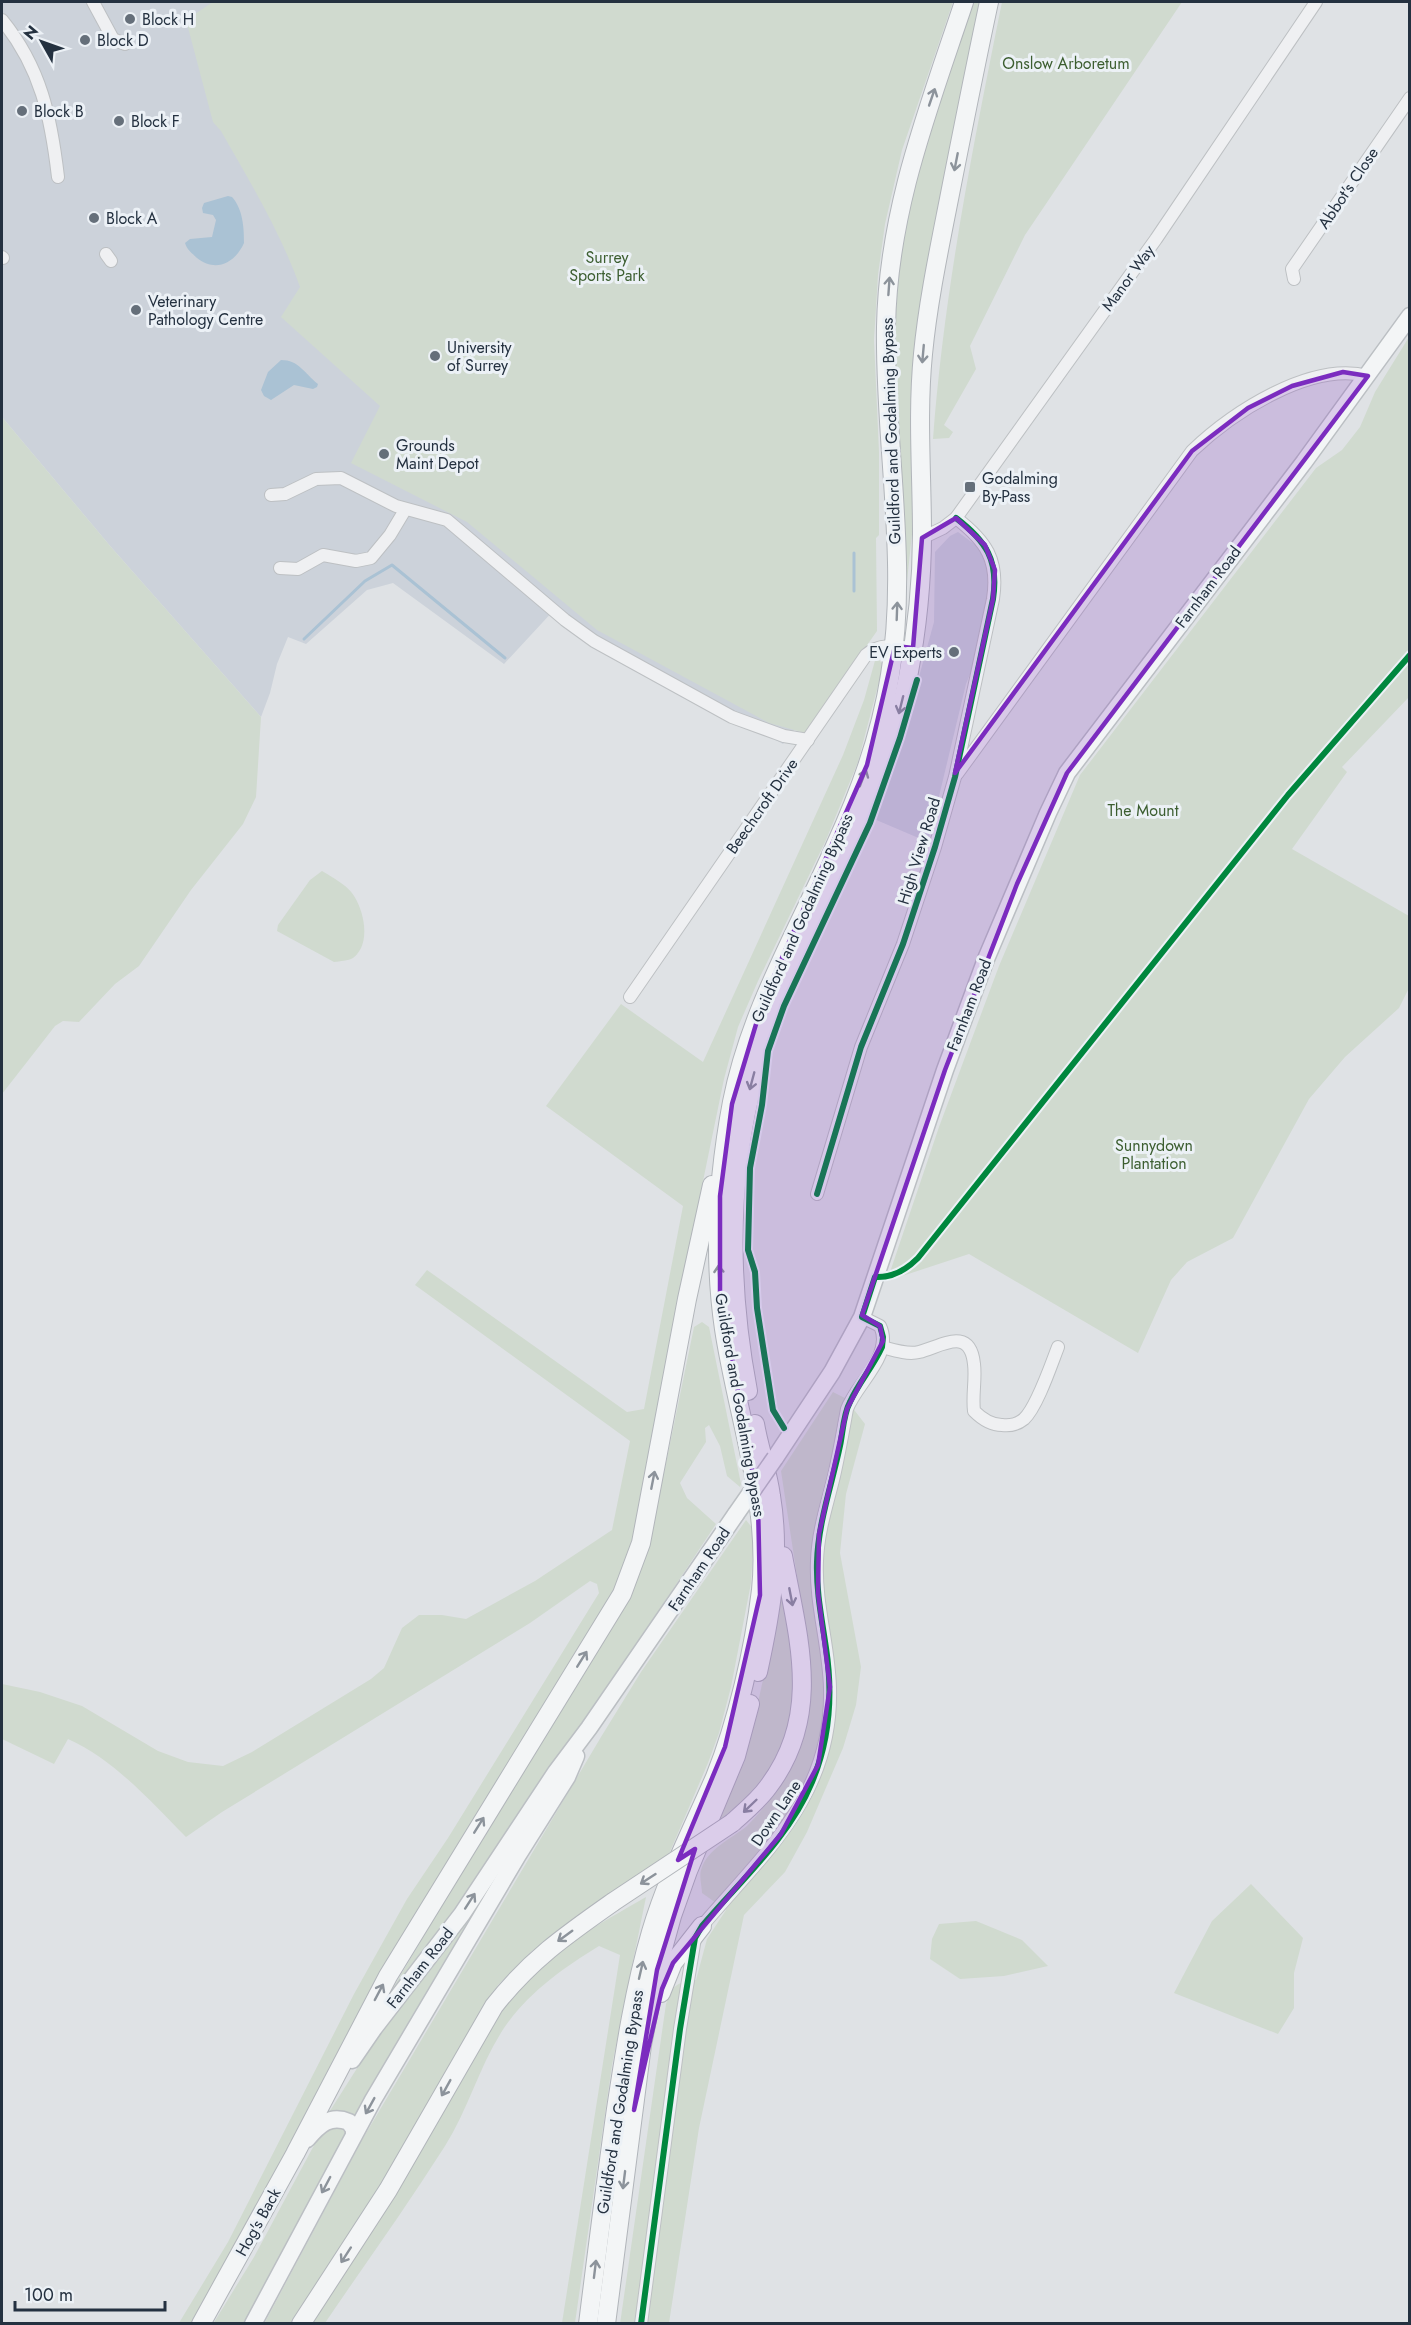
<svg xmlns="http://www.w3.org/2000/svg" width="1411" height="2325" font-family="Jost,sans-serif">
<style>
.built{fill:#ccd2da}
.green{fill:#d0dacf}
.water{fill:#aac2d4}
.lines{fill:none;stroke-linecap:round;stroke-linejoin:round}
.stream{stroke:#aac2d4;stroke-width:3}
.minor-casing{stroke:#bdc0c3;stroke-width:14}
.major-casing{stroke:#bbbfc3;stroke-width:19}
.highway-casing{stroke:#b1b5ba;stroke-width:20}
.minor{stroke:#eff0f2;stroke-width:12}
.major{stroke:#f3f5f6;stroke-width:16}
.highway{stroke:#f3f5f6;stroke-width:18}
.major-bridge-casing{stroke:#bbbfc3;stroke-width:19;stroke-linecap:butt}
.highway-bridge-casing{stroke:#b1b5ba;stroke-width:20;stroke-linecap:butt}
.major-bridge{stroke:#f3f5f6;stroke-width:16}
.highway-bridge{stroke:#f3f5f6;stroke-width:18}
.cycleway-casing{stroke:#ecf1f6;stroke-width:10}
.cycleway{stroke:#00873e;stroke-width:6}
.oneway{stroke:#8c939b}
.marked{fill:#7b2cbf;fill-opacity:0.2;stroke:#7b2cbf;stroke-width:4.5;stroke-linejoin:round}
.poi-dot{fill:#656f7a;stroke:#ecf1f6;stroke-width:2}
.labels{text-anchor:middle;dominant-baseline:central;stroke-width:6;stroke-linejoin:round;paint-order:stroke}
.poi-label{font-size:16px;fill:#243140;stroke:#ecf1f6;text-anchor:start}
.park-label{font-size:16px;fill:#3c5e30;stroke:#ecf1f6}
.street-label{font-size:16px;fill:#243140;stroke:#ecf1f6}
</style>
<rect width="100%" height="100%" fill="#dfe2e5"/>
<g class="built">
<path d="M2 2H947L897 152 794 730 783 744 590 637 555 609 504 664 393 583 367 590 306 644 288 637 277 664 270 693 261 717 111 547 2 417Z"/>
<path d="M958 532 982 550 987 564 988 593 972 669 966 684 928 842 874 819 902 739 934 622 935 552 950 536Z"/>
</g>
<g class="green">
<path d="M213 2H953L902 150 885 224 878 275 874 340 879 452V535L876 538 877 631 805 733 769 723 597 630 467 522 351 463 380 406 281 317 300 287C280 231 250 182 221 131L213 122 186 20Z"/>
<path d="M972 2H981L934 229 920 315 915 506 907 581H904L895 380V323L899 269 912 186Z"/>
<path d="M1002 2H1182L1025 235 970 346 976 369 944 425 953 432 949 438 933 439C944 291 973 146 1002 2Z"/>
<path d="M1409 337V697L1342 767 1347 772 1292 849 1409 916V988L1399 1008 1345 1057 1309 1099 1233 1238 1187 1262 1171 1280 1138 1353 969 1254 887 1281 939 1127 999 966 1080 775 1316 468 1342 450 1360 427 1375 392Z"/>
<path d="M2 417 111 547 261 717 256 797 243 824 191 890 139 966 115 984 79 1022 63 1021 55 1026 2 1094Z"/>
<path d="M876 657 882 663 881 674 858 762 826 840 758 981 738 1027 724 1079 695 1220 647 1486 627 1567 196 2323H179L228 2242 354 1994 407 1899 448 1838 599 1593 597 1584 590 1581 530 1623 222 1812 186 1837C151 1802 115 1760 68 1739L54 1764 2 1739V1684L40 1692 82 1706 158 1751 188 1762 223 1766 252 1752 371 1679 384 1668 402 1628 419 1615H442L466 1619 535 1581 612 1530 630 1441 415 1285 427 1270 627 1412 644 1409 683 1206 546 1106 621 1004 703 1062 843 755 864 700Z"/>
<path d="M322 871C332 877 345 884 352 893 364 909 372 944 353 958 348 961 340 961 334 962L277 931 278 925 310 880Z"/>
<path d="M702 1322 709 1327 741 1484 740 1487 727 1476 720 1446 709 1425 705 1428 706 1442 680 1483 687 1498 716 1524 478 1884 377 2015 640 1571 652 1531 694 1327Z"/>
<path d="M833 1392 845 1398 865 1424 846 1494 840 1553 861 1667 856 1705 843 1748 807 1832 785 1872 744 1915 699 2128 669 2323 620 2324 666 2004C675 1983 674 1984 696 1980L707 1939 726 1910 702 1893C702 1887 699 1876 701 1870 707 1849 731 1839 747 1826 754 1819 762 1810 768 1802 801 1755 811 1726 811 1669L781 1471Z"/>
<path d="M746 1520 754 1530 751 1583 731 1687 719 1733 708 1763 669 1854 532 1951 498 1985 377 2194 290 2323 264 2324 362 2140 601 1737 641 1672Z"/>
<path d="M782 1583C802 1685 808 1754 717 1822L752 1730 778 1611Z"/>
<path d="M1251 1884 1303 1938 1294 1973V2008L1278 2034 1174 1993 1212 1921Z"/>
<path d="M485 1896 357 2118 328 2114 375 2040Z"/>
<path d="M646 1897 612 2065 575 2323H562L620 1955 599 1946C563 1968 528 1993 504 2028 480 2064 468 2110 445 2146 407 2206 365 2264 325 2323L308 2324 494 2023C501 2013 507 2002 515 1992 549 1950 600 1924 646 1897Z"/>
<path d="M976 1921 1022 1940 1048 1966 1004 1976 960 1979 930 1959 932 1939 939 1924Z"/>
<path d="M335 2125 349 2130 248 2323 213 2324 254 2257 319 2136Z"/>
</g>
<g class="water">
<path d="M228 196 232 197C243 209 244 228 244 243 235 263 216 273 197 258 192 253 187 250 185 243L190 239 212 237 216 220 213 215 203 213 202 208 204 203Z"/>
<path d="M281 360C299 360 304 373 318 384L317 387 313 389 294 385 271 400 264 396 261 390 268 372Z"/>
</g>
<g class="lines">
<g class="stream">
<path d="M854 553V591"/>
<path d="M304 639 365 581 392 565 505 658"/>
</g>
<g class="minor-casing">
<g id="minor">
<path d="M93 2 113 39 125 44"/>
<path d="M2 20C41 68 51 117 58 177"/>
<path d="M106 254 111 261"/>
<path d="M2 257 3 258"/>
<path d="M1294 279 1292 269 1410 98"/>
<path d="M271 495 285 494 316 479 341 478 396 506 447 520 565 620 594 641 732 717 784 736 808 740"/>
<path d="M922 538 943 528 956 518 1156 239 1316 2"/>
<path d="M280 568 298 569 323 555 356 561 371 558 390 535 405 510"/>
<path d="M957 774 1192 451C1232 413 1310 361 1368 376"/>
<path d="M630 997 866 655C879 643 897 646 913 648"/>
<path d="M817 1194 861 1047 903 944 935 847 955 777 993 599C999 560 986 541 956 518"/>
<path d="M882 1347C893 1350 908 1355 919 1352 940 1347 970 1325 974 1364 976 1379 972 1395 974 1411 982 1419 991 1425 1002 1425 1010 1426 1018 1424 1024 1419 1037 1407 1051 1365 1058 1347"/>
<path d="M641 2324 680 2029 695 1938 702 1926C765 1852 833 1795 830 1688 829 1645 815 1604 817 1561 818 1531 827 1505 834 1476 839 1454 843 1431 847 1409 856 1384 894 1355 880 1326L862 1317"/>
</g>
</g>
<g class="major-casing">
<g id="major">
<path d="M775 1458 832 1372 862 1317 945 1070 986 959 1048 813 1067 773 1304 462 1410 316"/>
<path d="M352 2060 374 2028 462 1914 556 1772 589 1728 736 1514"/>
<path d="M307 2139C319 2125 330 2114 349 2122L354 2129V2134"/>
<path d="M253 2324 373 2100 518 1855 567 1777 576 1756"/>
</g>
</g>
<g class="highway-casing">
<g id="highway">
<path d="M748 1391C722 1254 729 1119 784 989 801 947 823 908 843 866 871 806 895 742 908 677 917 630 922 581 922 534 922 474 917 414 923 354 928 302 939 250 949 199 962 133 975 67 989 2"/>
<path d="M755 1424C759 1448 768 1472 771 1496 781 1556 771 1613 758 1672"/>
<path d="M732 1823C744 1812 758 1801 768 1787 823 1715 798 1637 783 1556"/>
<path d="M661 1993 673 1963 702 1926"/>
<path d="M201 2324 295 2154 388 1976 622 1594 641 1543 687 1299 712 1185"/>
<path d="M301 2324 388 2190 494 2006C530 1960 566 1935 613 1902"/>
<path d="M588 2324C597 2252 606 2180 616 2109 625 2050 634 1990 651 1932 667 1878 693 1828 715 1777 737 1722 754 1649 761 1590 770 1502 737 1416 724 1329 713 1254 718 1176 732 1102 750 1010 798 931 835 846 860 792 881 734 890 675 909 562 884 442 886 327 888 211 928 110 964 2"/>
<path d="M606 2324 642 2045 657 1970 672 1916 688 1871 736 1756 750 1704"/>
</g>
</g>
<use href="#minor" class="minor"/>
<use href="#major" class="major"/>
<use href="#highway" class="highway"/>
<g class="major-bridge-casing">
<path id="major-bridge" d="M736 1514 775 1458"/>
</g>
<g class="highway-bridge-casing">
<path id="highway-bridge" d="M613 1902 732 1823"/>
</g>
<use href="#major-bridge" class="major-bridge"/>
<use href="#highway-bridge" class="highway-bridge"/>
<g class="cycleway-casing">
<g id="cycleway">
<path d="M817 1194 861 1047 903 944 935 847 955 777 993 599C999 560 986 541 956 518"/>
<path d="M784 1428 773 1410 757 1308 755 1272 748 1250 750 1168 762 1105 768 1051 784 1006 870 823 900 738 917 680"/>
<path d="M641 2324 680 2029 695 1938 702 1926C740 1881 789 1838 812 1782 830 1739 833 1694 826 1648 822 1620 816 1591 817 1562 818 1523 832 1484 840 1446 843 1432 843 1415 850 1402 859 1382 873 1367 882 1347L883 1337 880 1326 862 1317 875 1277C892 1278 906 1270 918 1258L1288 795 1410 655"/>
</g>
</g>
<use href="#cycleway" class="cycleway"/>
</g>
<defs><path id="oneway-shaft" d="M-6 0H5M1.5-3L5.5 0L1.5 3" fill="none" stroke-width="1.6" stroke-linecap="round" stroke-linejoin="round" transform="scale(1.5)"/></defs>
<g class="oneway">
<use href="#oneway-shaft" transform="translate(932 97) rotate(-71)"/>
<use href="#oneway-shaft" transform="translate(956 162) rotate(101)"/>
<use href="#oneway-shaft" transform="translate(889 286) rotate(-86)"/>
<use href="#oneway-shaft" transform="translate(923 354) rotate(95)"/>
<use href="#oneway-shaft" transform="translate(897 611) rotate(-88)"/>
<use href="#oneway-shaft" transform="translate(901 705) rotate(104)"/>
<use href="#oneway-shaft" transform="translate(863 778) rotate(-69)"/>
<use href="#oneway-shaft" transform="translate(752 1081) rotate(105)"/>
<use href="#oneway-shaft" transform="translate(719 1274) rotate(-93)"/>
<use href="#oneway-shaft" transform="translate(653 1480) rotate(-79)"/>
<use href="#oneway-shaft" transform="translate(791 1597) rotate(79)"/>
<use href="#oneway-shaft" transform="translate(582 1659) rotate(-58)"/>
<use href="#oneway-shaft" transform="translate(750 1806) rotate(136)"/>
<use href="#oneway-shaft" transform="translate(479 1825) rotate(-58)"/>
<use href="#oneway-shaft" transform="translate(648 1879) rotate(147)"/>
<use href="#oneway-shaft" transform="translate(470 1901) rotate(-57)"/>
<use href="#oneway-shaft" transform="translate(565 1936) rotate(144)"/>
<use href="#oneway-shaft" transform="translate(641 1970) rotate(-77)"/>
<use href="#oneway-shaft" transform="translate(379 1992) rotate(-62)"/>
<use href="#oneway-shaft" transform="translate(446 2088) rotate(119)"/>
<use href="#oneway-shaft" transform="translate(370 2106) rotate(119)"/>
<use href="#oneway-shaft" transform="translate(624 2180) rotate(97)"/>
<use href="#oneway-shaft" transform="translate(326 2185) rotate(118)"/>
<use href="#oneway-shaft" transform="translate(346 2255) rotate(123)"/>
<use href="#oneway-shaft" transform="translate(595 2269) rotate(-83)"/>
</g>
<path class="marked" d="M1343 372 1368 376 1067 773 1017 884 945 1070 862 1315 880 1326 883 1341 847 1409 819 1534 818 1593 830 1687 818 1765 781 1834 673 1963 662 1989 634 2110 657 1970 695 1849 678 1860 725 1747 760 1595 758 1503 720 1292V1196L732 1104 763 1001 867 765 895 646 913 648 922 538 956 518 985 545 995 570 993 599 955 773 1192 451 1248 408 1292 386Z"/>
<g class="poi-dot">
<circle cx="130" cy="19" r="6"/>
<circle cx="85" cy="40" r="6"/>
<circle cx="22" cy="111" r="6"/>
<circle cx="119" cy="121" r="6"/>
<circle cx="94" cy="218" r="6"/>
<circle cx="136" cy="310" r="6"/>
<circle cx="435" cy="356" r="6"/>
<circle cx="384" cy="454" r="6"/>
<rect x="964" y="481" width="12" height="12" rx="3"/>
<circle cx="954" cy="652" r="6"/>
</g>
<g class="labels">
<g class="poi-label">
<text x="142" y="19">Block H</text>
<text x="97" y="40">Block D</text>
<text x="34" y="111">Block B</text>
<text x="131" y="121">Block F</text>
<text x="106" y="218">Block A</text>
<text x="148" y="301">Veterinary<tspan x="148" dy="18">Pathology Centre</tspan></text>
<text x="447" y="347">University<tspan x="447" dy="18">of Surrey</tspan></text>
<text x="396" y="445">Grounds<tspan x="396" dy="18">Maint Depot</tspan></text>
<text x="982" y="478">Godalming<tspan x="982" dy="18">By-Pass</tspan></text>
<text x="942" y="652" text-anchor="end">EV Experts</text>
</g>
<g class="park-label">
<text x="1066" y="63">Onslow Arboretum</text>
<text x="607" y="257">Surrey<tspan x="607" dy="18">Sports Park</tspan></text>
<text x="1143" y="810">The Mount</text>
<text x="1154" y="1145">Sunnydown<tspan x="1154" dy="18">Plantation</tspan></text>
</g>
<g class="street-label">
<text transform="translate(1348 188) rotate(-56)">Abbot's Close</text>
<text transform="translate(1128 278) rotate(-54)">Manor Way</text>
<text transform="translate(891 431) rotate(-92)">Guildford and Godalming Bypass</text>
<text transform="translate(1208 587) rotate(-53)">Farnham Road</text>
<text transform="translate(762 806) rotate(-55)">Beechcroft Drive</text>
<text transform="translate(919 851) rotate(-73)">High View Road</text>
<text transform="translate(802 918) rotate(-66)">Guildford and Godalming Bypass</text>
<text transform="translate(969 1005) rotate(-69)">Farnham Road</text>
<text transform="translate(740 1405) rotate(80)">Guildford and Godalming Bypass</text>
<text transform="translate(699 1569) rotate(-56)">Farnham Road</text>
<text transform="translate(776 1813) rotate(-56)">Down Lane</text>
<text transform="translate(420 1968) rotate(-52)">Farnham Road</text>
<text transform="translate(620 2102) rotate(-81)">Guildford and Godalming Bypass</text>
<text transform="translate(258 2222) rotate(-61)">Hog's Back</text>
</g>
</g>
<rect width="1411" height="2325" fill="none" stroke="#243140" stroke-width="6"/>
<g transform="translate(42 42) rotate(310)" stroke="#ecf1f6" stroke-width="4.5" paint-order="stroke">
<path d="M0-4.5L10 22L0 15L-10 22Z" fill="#243140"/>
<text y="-9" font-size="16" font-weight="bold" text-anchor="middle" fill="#243140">N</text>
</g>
<path d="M15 2301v9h150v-9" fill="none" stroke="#243140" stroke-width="3"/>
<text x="24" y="2301" font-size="18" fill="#243140" stroke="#ecf1f6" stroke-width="4.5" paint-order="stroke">100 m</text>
</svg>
